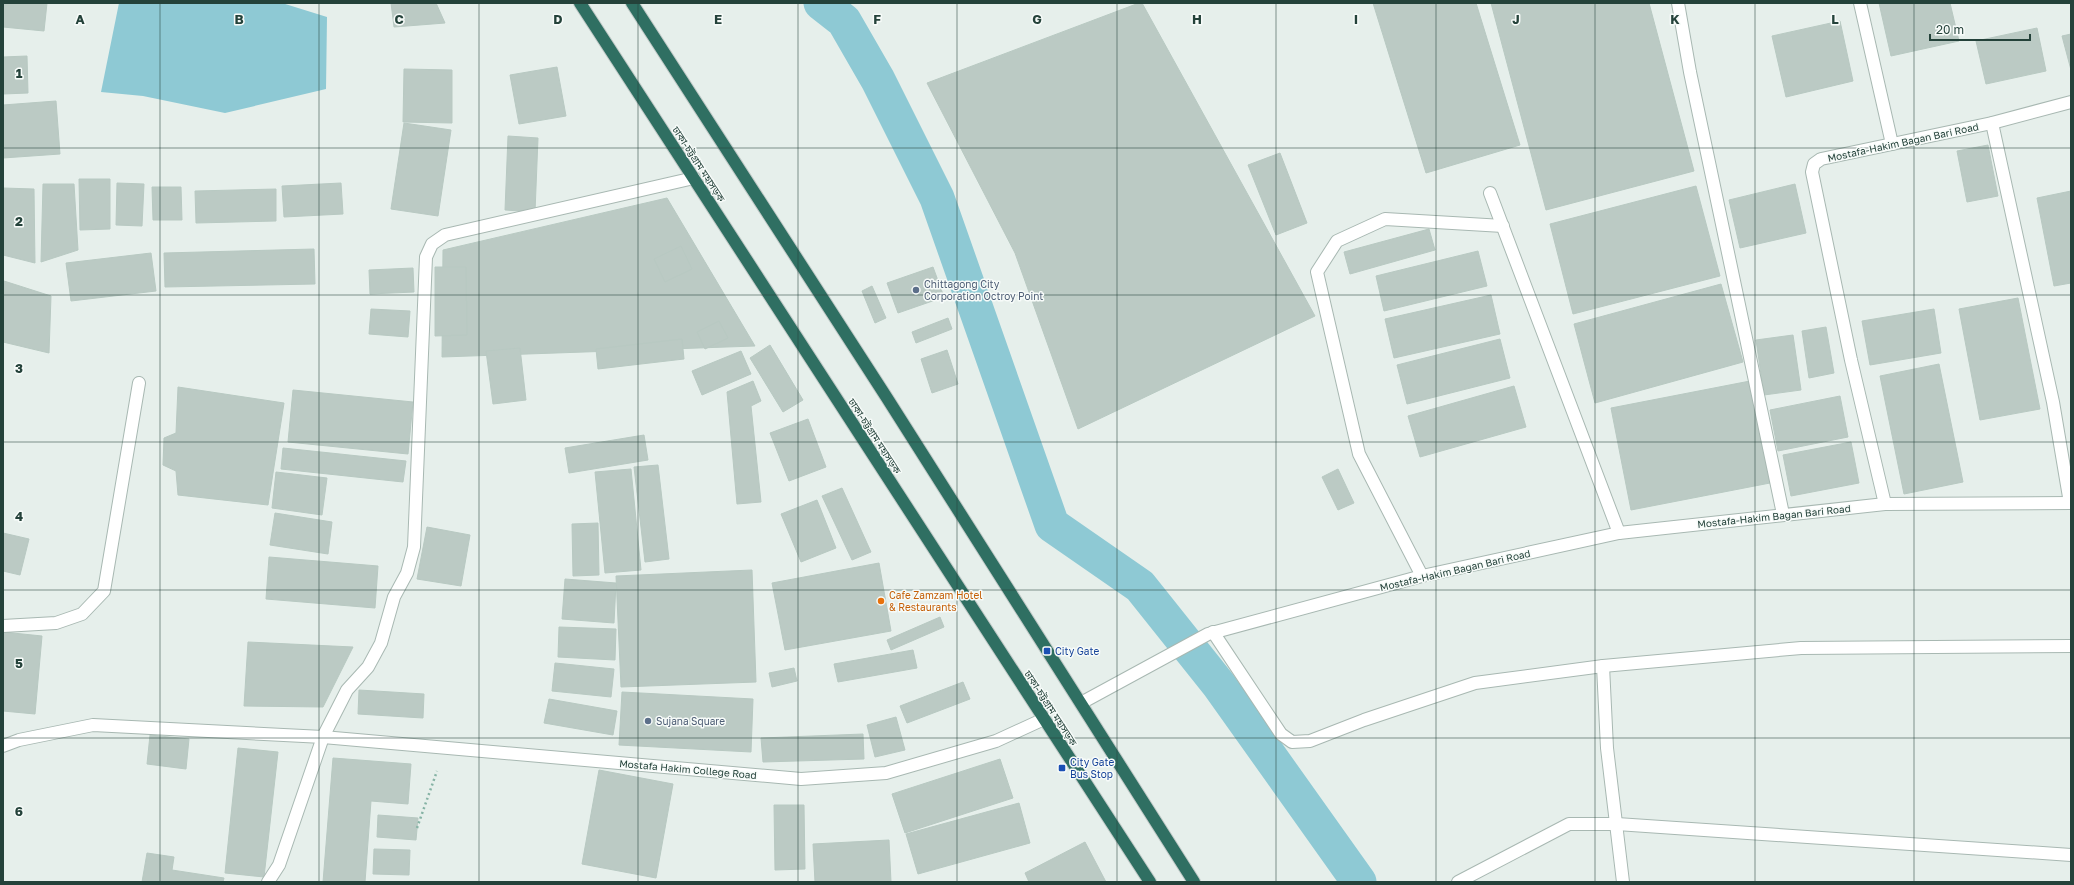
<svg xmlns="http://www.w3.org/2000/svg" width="2074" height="885" font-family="'Golos Text','Noto Sans Bengali',sans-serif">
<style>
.water{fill:#8ec9d4}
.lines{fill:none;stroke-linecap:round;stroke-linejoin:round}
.canal{stroke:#8ec9d4;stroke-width:35}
.building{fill:#bbcac4;stroke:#b8c9c2}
.minor-casing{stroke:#a8b8b2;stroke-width:14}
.highway-casing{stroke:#c2cac8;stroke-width:14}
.path{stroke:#86b3a5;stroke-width:2.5;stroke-dasharray:2 3;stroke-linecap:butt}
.minor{stroke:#fff;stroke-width:12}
.highway{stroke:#2f6f62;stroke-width:12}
.grid{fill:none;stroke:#24423a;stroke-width:1;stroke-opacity:0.55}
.service-dot{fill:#5c6f8a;stroke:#f7fbf9;stroke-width:1.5}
.food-dot{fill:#e8710a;stroke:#f7fbf9;stroke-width:1.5}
.transit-dot{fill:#1a4fb4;stroke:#f7fbf9;stroke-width:1.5}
.labels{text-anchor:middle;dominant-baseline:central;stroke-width:3;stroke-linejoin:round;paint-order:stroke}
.street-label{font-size:10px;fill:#24423a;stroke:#f7fbf9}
.service-label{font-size:10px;fill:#4e5e75;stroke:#f7fbf9;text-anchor:start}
.food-label{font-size:10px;fill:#c56008;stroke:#f7fbf9;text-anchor:start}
.transit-label{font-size:10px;fill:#164399;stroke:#f7fbf9;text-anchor:start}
.grid-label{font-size:13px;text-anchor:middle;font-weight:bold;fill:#24423a;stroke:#f7fbf9;stroke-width:3;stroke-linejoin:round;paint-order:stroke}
</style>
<rect width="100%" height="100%" fill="#e6efeb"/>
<path class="water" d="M119 3H282L327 17 326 89 225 113 143 96 101 92Z"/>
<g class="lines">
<path class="canal" d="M821 3 844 21 878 80 937 198 1052 525 1140 586 1219 685 1359 882"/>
</g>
<g class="building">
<path d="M3 3H47L44 31 3 27Z"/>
<path d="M391 3H436L445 23 394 27Z"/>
<path d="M1139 3H1142L1315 316 1078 429 1015 253 927 83Z"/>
<path d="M1373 3H1476L1520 145 1426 173Z"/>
<path d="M1491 3H1649L1694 171 1546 210Z"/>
<path d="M1879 3H1950L1959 41 1891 56Z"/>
<path d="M1840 21 1853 81 1786 97 1772 36Z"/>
<path d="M2037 28 2046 71 1986 84 1976 41Z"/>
<path d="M2071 34V70L2062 36Z"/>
<path d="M27 56 28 93 3 94V57Z"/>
<path d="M557 67 566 116 519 124 510 75Z"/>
<path d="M404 69 452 70V123L403 122Z"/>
<path d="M56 101 60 154 3 158V105Z"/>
<path d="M404 123 451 130 438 216 391 209Z"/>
<path d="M508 136 538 138 535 212 505 210Z"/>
<path d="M1988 145 1998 196 1967 202 1957 151Z"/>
<path d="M1280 153 1307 223 1276 235 1248 165Z"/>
<path d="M79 179H110V229L80 230Z"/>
<path d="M117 183 144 184 142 226 116 225Z"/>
<path d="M341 183 343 214 284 217 282 186Z"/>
<path d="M43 184H74L78 250 41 262Z"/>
<path d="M1795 184 1806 233 1740 248 1729 200Z"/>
<path d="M1696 186 1720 276 1573 314 1550 224Z"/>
<path d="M152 187H181L182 220H153Z"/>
<path d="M3 188 34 189 35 263 3 255Z"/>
<path d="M276 189V221L196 223 195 191Z"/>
<path d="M2071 191V283L2054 286 2037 198Z"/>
<path d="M667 198 755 346 442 357 443 250Z"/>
<path d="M1429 229 1435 250 1350 274 1344 252Z"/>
<path d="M681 246 692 269 665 282 654 259Z"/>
<path d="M314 249 315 284 165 287 164 253Z"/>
<path d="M1478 251 1487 286 1384 311 1376 276Z"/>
<path d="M151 253 156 291 71 301 66 263Z"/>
<path d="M435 267H466L467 335 435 336Z"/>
<path d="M933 267 944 297 898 313 887 283Z"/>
<path d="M413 268 414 292 370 294 369 270Z"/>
<path d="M4 281 51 296 49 353 3 342Z"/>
<path d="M1721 284 1743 362 1595 403 1574 324Z"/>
<path d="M872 286 886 318 875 323 862 291Z"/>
<path d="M1491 295 1500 334 1394 358 1385 319Z"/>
<path d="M2018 298 2040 409 1980 420 1959 309Z"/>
<path d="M371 309 410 311 408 337 369 334Z"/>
<path d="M1934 309 1941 353 1870 365 1862 321Z"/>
<path d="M948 318 952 329 916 343 912 332Z"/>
<path d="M719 321 728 338 705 349 697 332Z"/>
<path d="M1826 327 1834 373 1809 378 1802 331Z"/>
<path d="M1793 335 1801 390 1764 395 1756 340Z"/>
<path d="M682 339 684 359 598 369 596 349Z"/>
<path d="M1500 339 1510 378 1407 404 1397 365Z"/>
<path d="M770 345 803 400 783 412 750 358Z"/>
<path d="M520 348 526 400 493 404 486 351Z"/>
<path d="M947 350 958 384 932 393 921 359Z"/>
<path d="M741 351 751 374 702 395 692 371Z"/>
<path d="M1939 364 1963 482 1904 494 1880 376Z"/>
<path d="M753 381 761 401 751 406 761 502 737 504 727 392Z"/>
<path d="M1750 381 1770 483 1631 510 1611 408Z"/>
<path d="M1514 386 1526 427 1420 457 1408 416Z"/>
<path d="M178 387 284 403 268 505 178 495 176 471 163 465 164 438 176 433Z"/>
<path d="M293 390 413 402 408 454 288 442Z"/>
<path d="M1840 396 1848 437 1778 451 1770 410Z"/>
<path d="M808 419 826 467 789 481 770 433Z"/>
<path d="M644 435 648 460 569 473 565 448Z"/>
<path d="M1851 442 1859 483 1791 496 1783 455Z"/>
<path d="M283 448 406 461 403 482 281 469Z"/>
<path d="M658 465 669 559 645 562 634 467Z"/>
<path d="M631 469 641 570 605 573 595 472Z"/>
<path d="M1338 469 1354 503 1338 510 1322 477Z"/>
<path d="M276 472 327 478 322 515 272 508Z"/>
<path d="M842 488 871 552 852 560 822 496Z"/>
<path d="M817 500 836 548 801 562 781 514Z"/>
<path d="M275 513 332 522 328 554 270 545Z"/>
<path d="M598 523 599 575 573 576 572 524Z"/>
<path d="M427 527 470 535 461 586 417 579Z"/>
<path d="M3 533 29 539 20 575 3 571Z"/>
<path d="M269 557 378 566 375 608 266 599Z"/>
<path d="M879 563 891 631 785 650 772 583Z"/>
<path d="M752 570 756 682 621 687 616 576Z"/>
<path d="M565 579 616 583 614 623 562 619Z"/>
<path d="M940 617 944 627 891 650 887 640Z"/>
<path d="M559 627 616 629 615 660 558 657Z"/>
<path d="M3 632 42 636 35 714 3 711Z"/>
<path d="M248 642 353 647 323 707 244 706Z"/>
<path d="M913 650 917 668 838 682 834 664Z"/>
<path d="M555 663 614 669 611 697 552 691Z"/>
<path d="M794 668 797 681 772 687 769 673Z"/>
<path d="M963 682 970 699 907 723 900 706Z"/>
<path d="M359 690 424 694 423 718 358 714Z"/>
<path d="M622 692 753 699 751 752 619 745Z"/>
<path d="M549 699 617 711 613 735 544 723Z"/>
<path d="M896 717 905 750 875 757 867 725Z"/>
<path d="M863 734 864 759 763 762 761 738Z"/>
<path d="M150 735 189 739 186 769 147 764Z"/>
<path d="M238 748 278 752 264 877 225 873Z"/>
<path d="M333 758 411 764 408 804 371 801 365 882H323Z"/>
<path d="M1000 759 1013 798 905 833 892 794Z"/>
<path d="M599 770 673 784 656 878 582 864Z"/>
<path d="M1019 803 1030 843 918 874 906 834Z"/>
<path d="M774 805H804L805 869 775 870Z"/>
<path d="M378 815 418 818 416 840 377 837Z"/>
<path d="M889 840 891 882H815L813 844Z"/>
<path d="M1085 842 1106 882H1029L1025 873Z"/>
<path d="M374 849 410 850 409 875 373 874Z"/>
<path d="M147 853 174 857 172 870 224 878 223 882H142Z"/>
</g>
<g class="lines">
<g class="minor-casing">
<g id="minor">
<path d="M1678 3 1690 72 1783 514"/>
<path d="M1860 3 1892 144"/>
<path d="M1992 123 2053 402 2070 503"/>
<path d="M1490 193 1619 533"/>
<path d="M1885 504 1851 360 1812 172 1814 164 1821 159 1992 123 2071 102"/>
<path d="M1422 576 1359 454 1317 272 1337 241 1385 219 1503 226"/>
<path d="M3 626 56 623 82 614 104 591 139 383"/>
<path d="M1213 632 1281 734 1292 742 1310 741 1364 720 1475 683 1603 666 1801 648 2071 646"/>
<path d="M1603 666 1607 748 1623 882"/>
<path d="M1081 703 1208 634 1422 576 1619 533 1885 504 2071 503"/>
<path d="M3 746 19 740 93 725 323 737 801 779 886 773 996 741 1044 719"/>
<path d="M268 882 279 865 323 737 347 690 368 667 381 643 394 597 407 573 414 547 426 257 432 244 445 235 694 178"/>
<path d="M1458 882 1569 824H1617L2071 855"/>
</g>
</g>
<g class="highway-casing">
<g id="highway">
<path d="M580 3 1150 882"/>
<path d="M632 3 887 398 1194 882"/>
</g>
</g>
<path class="path" d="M417 828 437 771"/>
<use href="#minor" class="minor"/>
<use href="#highway" class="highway"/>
</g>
<path class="grid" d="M160 3V882M319 3V882M479 3V882M638 3V882M798 3V882M957 3V882M1117 3V882M1276 3V882M1436 3V882M1595 3V882M1755 3V882M1914 3V882M3 148H2071M3 295H2071M3 442H2071M3 590H2071M3 738H2071"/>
<g class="service-dot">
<circle cx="916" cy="290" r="4"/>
<circle cx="648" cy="721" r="4"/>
</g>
<circle class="food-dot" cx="881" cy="601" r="4"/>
<g class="transit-dot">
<rect x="1043" y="647" width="8" height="8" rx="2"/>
<rect x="1058" y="764" width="8" height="8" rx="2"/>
</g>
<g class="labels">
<g class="street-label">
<text transform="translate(1903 142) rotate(-12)">Mostafa-Hakim Bagan Bari Road</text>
<text transform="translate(699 164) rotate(57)">ঢাকা-চট্টগ্রাম মহাসড়ক</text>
<text transform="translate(875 436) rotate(57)">ঢাকা-চট্টগ্রাম মহাসড়ক</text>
<text transform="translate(1774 516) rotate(-6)">Mostafa-Hakim Bagan Bari Road</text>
<text transform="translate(1455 570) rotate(-13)">Mostafa-Hakim Bagan Bari Road</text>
<text transform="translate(1051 708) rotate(57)">ঢাকা-চট্টগ্রাম মহাসড়ক</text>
<text transform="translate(688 769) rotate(5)">Mostafa Hakim College Road</text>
</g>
<g class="service-label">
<text x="924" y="284">Chittagong City<tspan x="924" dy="12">Corporation Octroy Point</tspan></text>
<text x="656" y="721">Sujana Square</text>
</g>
<g class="food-label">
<text x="889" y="595">Cafe Zamzam Hotel<tspan x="889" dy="12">&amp; Restaurants</tspan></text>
</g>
<g class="transit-label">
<text x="1055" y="651">City Gate</text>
<text x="1070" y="762">City Gate<tspan x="1070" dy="12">Bus Stop</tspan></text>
</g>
</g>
<g class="grid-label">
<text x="80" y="24">A</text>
<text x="239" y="24">B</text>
<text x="399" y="24">C</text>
<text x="558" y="24">D</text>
<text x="718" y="24">E</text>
<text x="877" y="24">F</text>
<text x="1037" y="24">G</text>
<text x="1197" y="24">H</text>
<text x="1356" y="24">I</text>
<text x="1516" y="24">J</text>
<text x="1675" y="24">K</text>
<text x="1835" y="24">L</text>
<text x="19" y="78">1</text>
<text x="19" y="226">2</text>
<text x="19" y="373">3</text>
<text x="19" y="521">4</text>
<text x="19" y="668">5</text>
<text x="19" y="816">6</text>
</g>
<rect width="2074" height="885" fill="none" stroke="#24423a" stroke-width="8"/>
<path d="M1930 34v6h100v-6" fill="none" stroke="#24423a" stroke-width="2"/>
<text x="1936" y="34" font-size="12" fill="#24423a" stroke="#f7fbf9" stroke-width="3" paint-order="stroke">20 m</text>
</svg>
